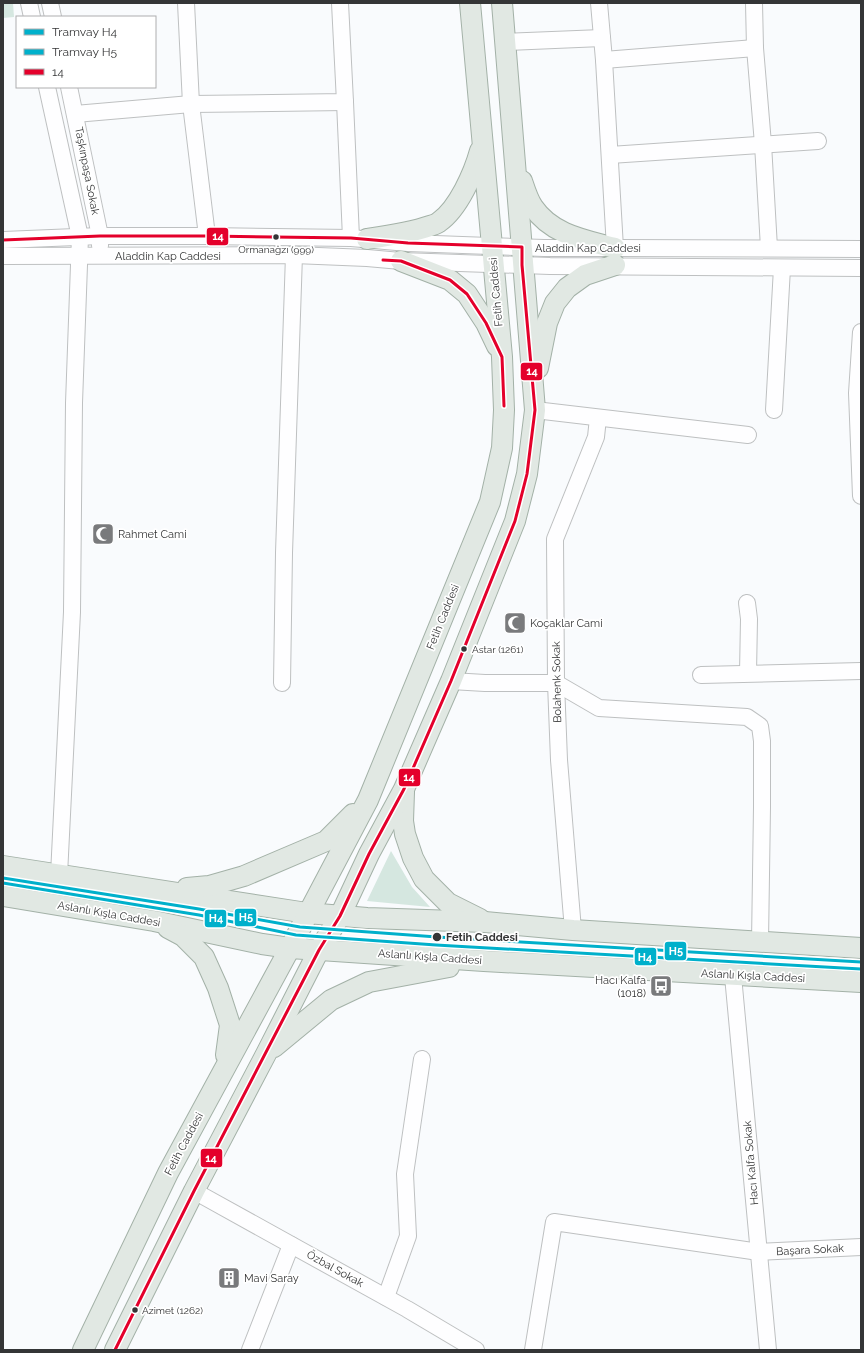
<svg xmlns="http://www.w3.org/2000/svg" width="864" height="1353" font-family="Raleway,sans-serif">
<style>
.green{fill:#d5e7e0}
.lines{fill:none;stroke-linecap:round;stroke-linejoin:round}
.minor-casing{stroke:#bec0c1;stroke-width:18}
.major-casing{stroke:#a3b1a7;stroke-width:22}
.minor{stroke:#fefeff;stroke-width:16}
.major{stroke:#e1e8e3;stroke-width:20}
.bus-1-casing{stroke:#fff;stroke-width:6}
.bus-1{stroke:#e4002b;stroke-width:3}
.tram-1-casing{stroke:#fff;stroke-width:6}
.tram-2-casing{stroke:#fff;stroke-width:6}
.tram-1{stroke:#00b0cb;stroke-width:3}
.tram-2{stroke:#00b0cb;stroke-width:3}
.bus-dot{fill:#343536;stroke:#fff;stroke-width:1.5}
.labels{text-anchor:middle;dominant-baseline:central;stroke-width:3.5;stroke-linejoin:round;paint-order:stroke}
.bus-label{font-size:10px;fill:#343536;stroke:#fff;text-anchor:start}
.street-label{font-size:11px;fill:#343536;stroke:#fff}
.poi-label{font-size:11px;fill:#343536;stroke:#fff;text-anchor:start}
.stop-label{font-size:11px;font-weight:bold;fill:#343536;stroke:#fff;text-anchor:start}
.line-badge{stroke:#fff;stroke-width:1.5}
.badge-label{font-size:11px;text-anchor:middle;font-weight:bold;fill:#fff}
</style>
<rect width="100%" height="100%" fill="#f9fbfd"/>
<g class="green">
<path d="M3 3H13L14 17 3 18Z"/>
<path d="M391 851 412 887 430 907 367 901Z"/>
</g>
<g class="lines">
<g class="minor-casing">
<g id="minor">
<path d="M29 3 32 17"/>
<path d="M50 3 53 17"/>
<path d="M186 3 191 104 207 236"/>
<path d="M599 3 604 60 615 248"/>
<path d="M754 3 755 48 763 144 769 248"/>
<path d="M505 42 602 38"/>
<path d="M604 60 755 48"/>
<path d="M47 87 80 237 74 403 72 612 59 875"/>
<path d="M69 87 100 236V246"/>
<path d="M345 102 351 238"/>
<path d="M75 114 191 104 345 102 340 3"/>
<path d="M610 155 818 141"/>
<path d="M3 240 100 236H207L351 238 408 243 544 248H615L861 249"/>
<path d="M3 256 294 255 367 258 401 261 550 266 861 268"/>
<path d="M861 332 857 393 861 496"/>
<path d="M535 410 748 435"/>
<path d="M774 410 782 268"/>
<path d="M747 603 749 619 748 673"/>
<path d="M701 675 861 671"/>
<path d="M451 681 485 683H556L599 708 747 717 760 726 762 741V807L760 942"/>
<path d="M282 683 284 553 294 255"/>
<path d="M573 930 559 760 556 683 555 539 596 437 598 418"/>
<path d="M733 976 768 1350"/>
<path d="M194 1191 407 1309 476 1350"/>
<path d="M386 1297 408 1236 405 1174 422 1059"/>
<path d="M250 1350 291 1245"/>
<path d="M533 1350 554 1222 759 1252 861 1247"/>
</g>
</g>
<g class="major-casing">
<g id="major">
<path d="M522 181C525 190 528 200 533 207 552 235 585 240 615 248"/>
<path d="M367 239C388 236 410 233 430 226 433 225 437 224 439 222 458 209 474 173 480 151"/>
<path d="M401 261 450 280 467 294 486 323 497 346"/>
<path d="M538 368 547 323 555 303 567 288 585 275 615 265"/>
<path d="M404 792 403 821 405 834 413 858 424 879 448 903 480 919"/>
<path d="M3 866 307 913 367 918 485 922 573 930 861 948"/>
<path d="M187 888 209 886 244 876 326 841 353 814"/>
<path d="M3 896 154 921 262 944 290 948 484 961 861 982"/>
<path d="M168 928 183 936 204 957 218 988 230 1025 226 1055"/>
<path d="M274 1047 331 1000 369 982 449 967"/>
<path d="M83 1350 168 1173 290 948 368 800 490 502 502 448 504 410 502 357 470 3"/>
<path d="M115 1350 194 1191 266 1054 319 950 340 916 369 854 404 789 451 681 515 521 527 474 535 410 502 3"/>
</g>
</g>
<use href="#minor" class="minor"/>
<use href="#major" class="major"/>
<g class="bus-1-casing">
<g id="bus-1">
<path d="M3 240 100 236H207L351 238 408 243 522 247V265L535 410 527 474 515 521 451 681 404 789 369 854 340 916 319 950 194 1191 115 1350"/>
<path d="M383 260 401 261 450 280 467 294 486 323 502 357 504 406"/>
</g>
</g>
<use href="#bus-1" class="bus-1"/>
<g class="tram-1-casing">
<path id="tram-1" d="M3 883 199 915 296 935 436 945 861 969"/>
</g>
<g class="tram-2-casing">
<path id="tram-2" d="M3 878 199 909 300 927 437 937 861 962"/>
</g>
<use href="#tram-1" class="tram-1"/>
<use href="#tram-2" class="tram-2"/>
</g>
<defs>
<g id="mosque-square" transform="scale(1.15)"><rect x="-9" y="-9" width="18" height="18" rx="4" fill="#797a7c" stroke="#fff"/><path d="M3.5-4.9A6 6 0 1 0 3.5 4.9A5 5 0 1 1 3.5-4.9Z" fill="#fff"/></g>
<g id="bus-square" transform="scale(1.15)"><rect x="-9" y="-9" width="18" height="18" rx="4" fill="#797a7c" stroke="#fff"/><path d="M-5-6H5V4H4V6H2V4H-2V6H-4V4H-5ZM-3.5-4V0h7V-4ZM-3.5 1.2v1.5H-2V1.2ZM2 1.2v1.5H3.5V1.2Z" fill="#fff"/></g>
<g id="building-square" transform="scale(1.15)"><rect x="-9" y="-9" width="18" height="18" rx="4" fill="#797a7c" stroke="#fff"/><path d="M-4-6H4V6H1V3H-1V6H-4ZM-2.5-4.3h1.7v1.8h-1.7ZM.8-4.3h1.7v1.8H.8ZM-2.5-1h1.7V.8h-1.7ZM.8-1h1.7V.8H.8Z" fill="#fff"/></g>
</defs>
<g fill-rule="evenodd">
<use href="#mosque-square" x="103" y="534"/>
<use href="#mosque-square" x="515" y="623"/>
<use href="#bus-square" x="661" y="986"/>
<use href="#building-square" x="229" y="1278"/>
</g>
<g class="bus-dot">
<circle cx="276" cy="237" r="3.5"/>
<circle cx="464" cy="649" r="3.5"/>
<circle cx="437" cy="937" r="5"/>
<circle cx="135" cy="1310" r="3.5"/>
</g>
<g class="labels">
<g class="bus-label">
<text x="276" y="249" text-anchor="middle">Ormanağzı (999)</text>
<text x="472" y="649">Astar (1261)</text>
<text x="142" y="1310">Azimet (1262)</text>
</g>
<g class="street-label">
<text transform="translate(87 171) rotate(79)">Taşkınpaşa Sokak</text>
<text x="588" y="248">Aladdin Kap Caddesi</text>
<text x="168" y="256">Aladdin Kap Caddesi</text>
<text transform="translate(496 292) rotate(-95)">Fetih Caddesi</text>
<text transform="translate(443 617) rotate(-68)">Fetih Caddesi</text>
<text transform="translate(557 682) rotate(-91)">Bolahenk Sokak</text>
<text transform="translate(109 914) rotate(10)">Aslanlı Kışla Caddesi</text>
<text transform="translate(430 957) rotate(4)">Aslanlı Kışla Caddesi</text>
<text transform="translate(753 976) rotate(3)">Aslanlı Kışla Caddesi</text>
<text transform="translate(184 1144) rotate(-62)">Fetih Caddesi</text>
<text transform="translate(751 1163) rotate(-95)">Hacı Kalfa Sokak</text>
<text transform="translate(810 1250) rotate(-3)">Başara Sokak</text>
<text transform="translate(335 1269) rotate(29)">Özbal Sokak</text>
</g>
<g class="poi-label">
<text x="118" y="534">Rahmet Cami</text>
<text x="530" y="623">Koçaklar Cami</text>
<text x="646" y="980" text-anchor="end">Hacı Kalfa<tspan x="646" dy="13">(1018)</tspan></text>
<text x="244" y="1278">Mavi Saray</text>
</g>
<g class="stop-label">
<text x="446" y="937">Fetih Caddesi</text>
</g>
</g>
<g class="line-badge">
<rect x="206" y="227" width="23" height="19" rx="4" fill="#e4002b"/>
<rect x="520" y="362" width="23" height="19" rx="4" fill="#e4002b"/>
<rect x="398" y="768" width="23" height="19" rx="4" fill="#e4002b"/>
<rect x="234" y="908" width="23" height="19" rx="4" fill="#00b0cb"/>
<rect x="204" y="909" width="23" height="19" rx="4" fill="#00b0cb"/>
<rect x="664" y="941" width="23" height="20" rx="4" fill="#00b0cb"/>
<rect x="634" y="947" width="23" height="19" rx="4" fill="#00b0cb"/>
<rect x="200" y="1148" width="23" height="20" rx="4" fill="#e4002b"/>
</g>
<g class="badge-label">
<text x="218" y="240">14</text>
<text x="532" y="375">14</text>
<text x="409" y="781">14</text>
<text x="246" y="921">H5</text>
<text x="216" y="922">H4</text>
<text x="676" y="955">H5</text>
<text x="645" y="961">H4</text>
<text x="211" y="1162">14</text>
</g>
<rect width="864" height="1353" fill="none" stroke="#343536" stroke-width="8"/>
<rect x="16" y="16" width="140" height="72" fill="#ffffff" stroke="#aeaeaf"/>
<rect x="24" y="29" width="20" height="6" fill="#00b0cb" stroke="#aeaeaf"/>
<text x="52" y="36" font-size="12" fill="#343536">Tramvay H4</text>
<rect x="24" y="49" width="20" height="6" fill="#00b0cb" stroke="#aeaeaf"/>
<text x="52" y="56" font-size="12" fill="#343536">Tramvay H5</text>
<rect x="24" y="69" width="20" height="6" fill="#e4002b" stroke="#aeaeaf"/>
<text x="52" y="76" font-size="12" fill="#343536">14</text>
</svg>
